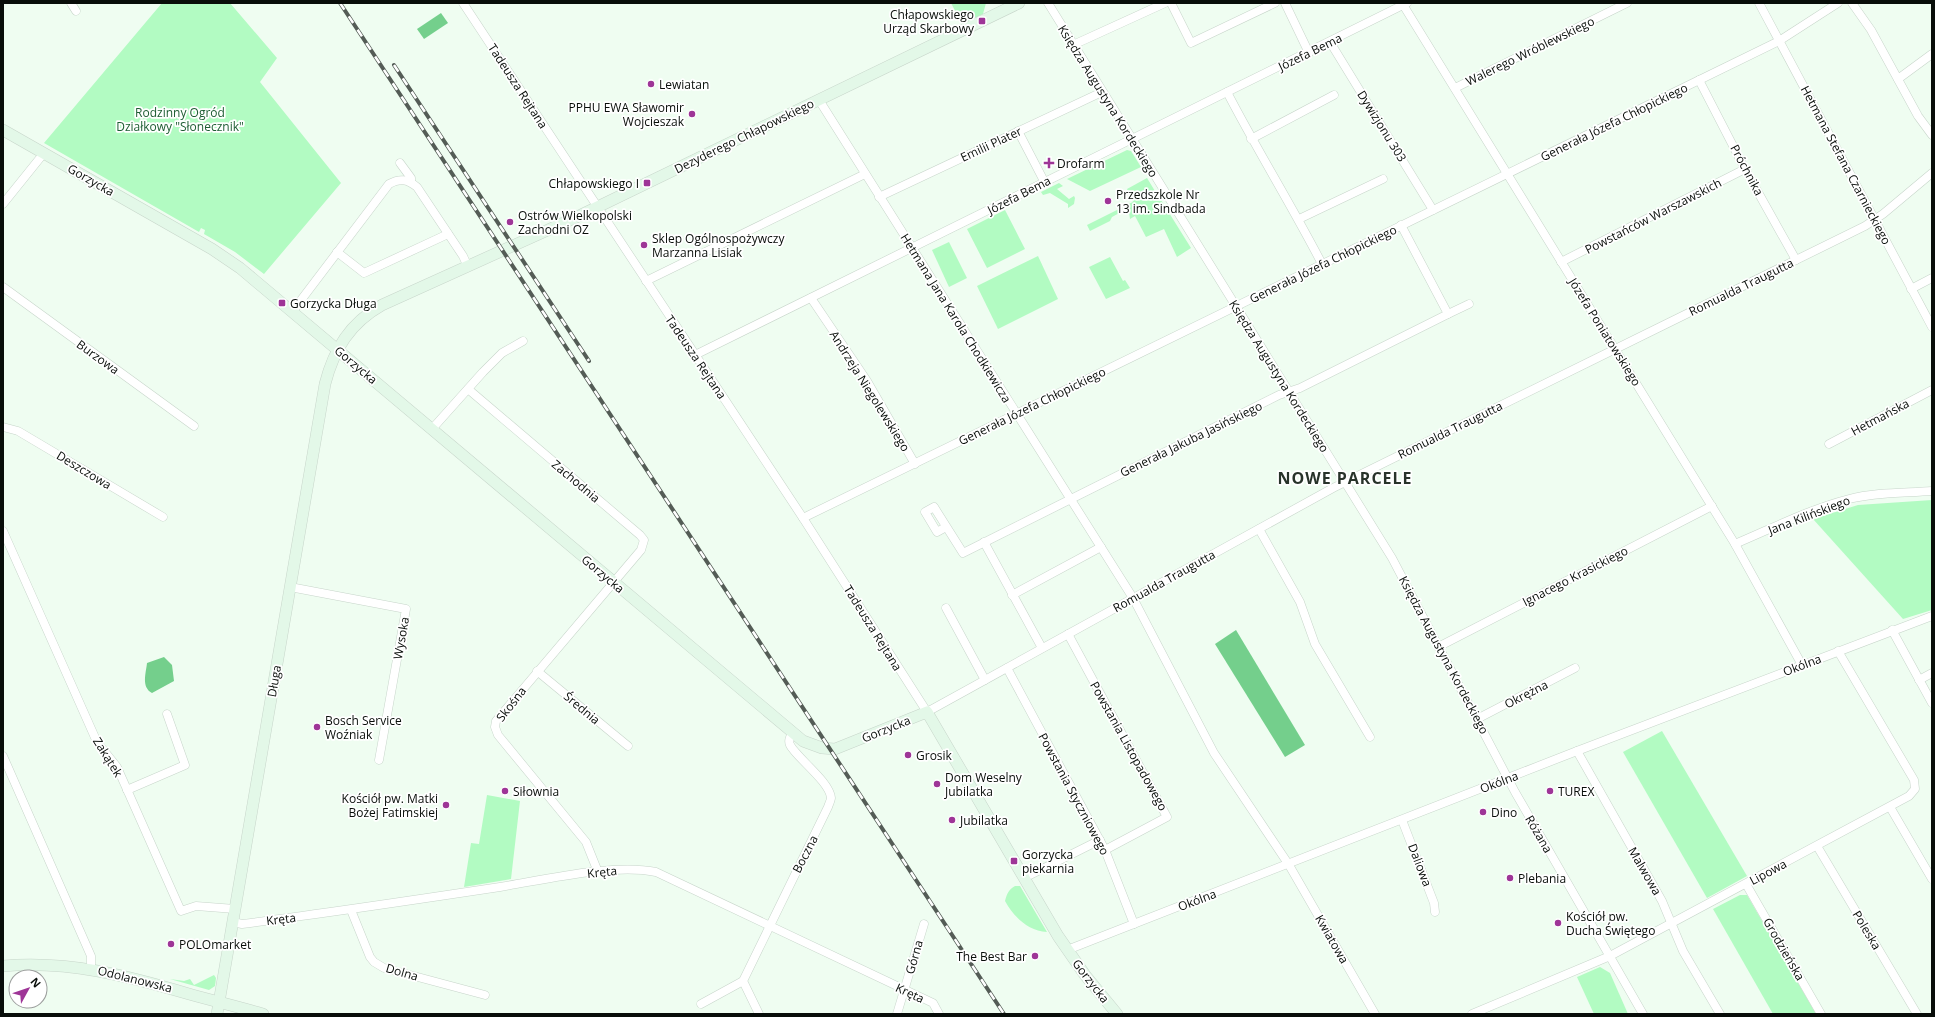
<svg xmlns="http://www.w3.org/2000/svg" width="1935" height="1017" font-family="'Open Sans',sans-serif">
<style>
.green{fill:#b2fbc2}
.water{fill:#74cf8c}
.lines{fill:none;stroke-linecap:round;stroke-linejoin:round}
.street-casing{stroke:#c7d5ca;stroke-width:9}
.secondary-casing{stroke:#c7d5ca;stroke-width:12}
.street{stroke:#fff;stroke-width:8}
.secondary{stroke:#e3f8e8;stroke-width:11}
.rail-casing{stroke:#545c56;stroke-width:4}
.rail{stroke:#fff;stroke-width:2.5;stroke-dasharray:8;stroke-linecap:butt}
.poi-dot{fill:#9e3597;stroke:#fff;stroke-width:1.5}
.labels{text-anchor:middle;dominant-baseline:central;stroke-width:3.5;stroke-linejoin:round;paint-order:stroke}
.poi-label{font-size:12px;fill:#080d09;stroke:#fff;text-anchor:start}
.street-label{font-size:12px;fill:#080d09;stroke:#fff}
.park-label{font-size:12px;fill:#1d5d32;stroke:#fff}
.district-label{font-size:16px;font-weight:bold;letter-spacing:1px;fill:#28332a;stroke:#fff}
</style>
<rect width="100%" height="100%" fill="#effdf1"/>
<g class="green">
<path d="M162 3H230L277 58 260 82 341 183 264 274 235 252 204 234 205 230 201 228 199 232 44 143Z"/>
<path d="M951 3H986L983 14 962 24Z"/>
<path d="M1127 150 1131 151 1141 167 1090 191 1067 179Z"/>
<path d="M1147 178 1158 196 1157 197 1160 201 1161 200 1191 248 1177 257 1164 229 1146 237 1135 216 1130 219 1129 212 1127 213 1124 206 1133 202 1127 189Z"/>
<path d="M1059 183 1063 186 1057 189 1069 199 1074 196 1075 198 1074 204 1068 208V204L1050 193 1043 195 1041 192Z"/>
<path d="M1119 209 1121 212 1112 217 1110 221 1090 231 1087 225Z"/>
<path d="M1005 210 1025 249 987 268 967 229Z"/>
<path d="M949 242 967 278 949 287 932 250Z"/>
<path d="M1038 256 1058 299 998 329 977 286Z"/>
<path d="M1110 257 1123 281 1125 280 1130 288 1106 299 1089 267Z"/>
<path d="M1932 500V610L1903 619 1813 519 1858 505Z"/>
<path d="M1662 731 1747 876 1707 898 1623 752Z"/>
<path d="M487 795 520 801 511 879 464 887 471 843 479 844Z"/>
<path d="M1015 886H1020L1047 932C1028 931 1014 917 1005 901 1007 894 1008 890 1015 886Z"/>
<path d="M1740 895H1747L1816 1014H1773L1713 909Z"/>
<path d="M1600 967 1610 973 1628 1014H1594L1577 977Z"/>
<path d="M214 975 216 978 215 986 209 990 170 979 184 981 190 979 194 985Z"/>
</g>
<g class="water">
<path d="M441 13 448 23 424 39 417 29Z"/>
<path d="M1236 630 1305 745 1285 757 1215 644Z"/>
<path d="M164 657 172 665 174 681 152 693C141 687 146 673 147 663Z"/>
</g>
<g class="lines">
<g class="street-casing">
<g id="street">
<path d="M71 3 76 11"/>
<path d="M463 3 803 518 927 712 1333 488 1865 226 1883 214 1932 173"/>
<path d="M1048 3 1392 558 1515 792 1643 1014"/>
<path d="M1171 3 1191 43 1275 3"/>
<path d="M1285 3 1309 53"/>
<path d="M1402 3 1735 544 1802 665"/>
<path d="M1759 3 1932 327"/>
<path d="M1852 3 1871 30 1918 116 1932 135"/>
<path d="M1330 42 1433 210"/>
<path d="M1073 45 1165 3"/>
<path d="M1898 79 1932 54"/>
<path d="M1699 80 1745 169 1796 260"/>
<path d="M1455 88 1627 3"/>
<path d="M1227 92C1257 150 1292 206 1322 264"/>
<path d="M819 100 1133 598 1214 753 1289 865 1375 1014"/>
<path d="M1018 131 1045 183"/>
<path d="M1251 139 1334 95"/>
<path d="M400 163 411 178V182"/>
<path d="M879 197 1102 92"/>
<path d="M3 204 44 153"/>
<path d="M1299 219 1383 179"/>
<path d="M337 252 364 273 448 234"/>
<path d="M1561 262 1745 169"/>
<path d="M646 281 865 174"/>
<path d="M3 287 194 426"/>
<path d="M1911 289 1932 278"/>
<path d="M811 298 867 381 915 464"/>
<path d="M292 312 389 184C400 178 407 179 417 187L463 256 468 267"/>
<path d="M1448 314 1469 304"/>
<path d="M695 355 1407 3"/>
<path d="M468 389 640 535 644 540 641 550 496 721 495 727 498 735 586 842 598 872"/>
<path d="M3 427 18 431 163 517"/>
<path d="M432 429 483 372 502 353 523 341"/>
<path d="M1829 444 1932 390"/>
<path d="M803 518 1779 41 1838 3"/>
<path d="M946 527 937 532 925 512 934 507 963 553 1279 395 1300 388 1448 314 1401 225"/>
<path d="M1259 529 1300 602 1315 644 1370 737"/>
<path d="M3 531 97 742 117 767 181 911 196 906 235 909"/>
<path d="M984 542 1042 648"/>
<path d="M1735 544C1773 528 1810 509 1849 499 1876 492 1905 493 1932 491"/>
<path d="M290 587 406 609 379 760"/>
<path d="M1012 595 1101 547"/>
<path d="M946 608 985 680"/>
<path d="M1892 630 1932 703"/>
<path d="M1068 634 1167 817 1105 850"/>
<path d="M1438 647 1712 506"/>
<path d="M1007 668 1105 850 1134 924"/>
<path d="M537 671 628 746"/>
<path d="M1919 680 1932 673"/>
<path d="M1477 719 1575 668"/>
<path d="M1577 751 1662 901 1683 951 1720 1014"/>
<path d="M3 756 91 956V969"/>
<path d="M127 790 185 765 167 714"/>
<path d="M1890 807 1932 879"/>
<path d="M1402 820 1434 903 1435 912"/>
<path d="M1817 846 1917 1014"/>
<path d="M1024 878 1100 840"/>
<path d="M1746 884 1821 1014"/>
<path d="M351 910 370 957 374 962 384 968 485 995"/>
<path d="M233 922 242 924C328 913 414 900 500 887 543 880 614 863 656 872L933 1003 939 1014"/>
<path d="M1067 950 1577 751 1932 616"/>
<path d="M701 1004 743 981"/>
<path d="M759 1014 743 981 828 807C829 804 831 800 831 798 830 782 797 758 790 745 788 741 790 737 792 733"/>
<path d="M897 1014 924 924"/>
<path d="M1472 1014 1610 956 1909 796 1915 789 1914 780 1838 651"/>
</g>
</g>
<g class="secondary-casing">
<g id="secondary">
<path d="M3 130 212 249 240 268 803 741 822 748 835 749 927 712 1058 936 1085 975 1117 1014"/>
<path d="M3 966C68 960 128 976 189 994 214 1001 239 1007 263 1014"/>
<path d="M217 1014 325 384C334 349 350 323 382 305L581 215 1019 3"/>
</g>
</g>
<use href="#street" class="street"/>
<use href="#secondary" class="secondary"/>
<g class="rail-casing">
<g id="rail">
<path d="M340 3 1004 1014"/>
<path d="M394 65 589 361"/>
</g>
</g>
<use href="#rail" class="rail"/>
</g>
<g class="poi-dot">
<rect x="978" y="17" width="8" height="8" rx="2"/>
<circle cx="651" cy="84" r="4"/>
<circle cx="692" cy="114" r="4"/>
<path d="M1047 157h4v4h4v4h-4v4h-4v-4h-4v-4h4z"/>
<rect x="643" y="179" width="8" height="8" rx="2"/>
<circle cx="1108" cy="201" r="4"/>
<circle cx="510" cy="222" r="4"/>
<circle cx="644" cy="245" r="4"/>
<rect x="278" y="299" width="8" height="8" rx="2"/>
<circle cx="317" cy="727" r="4"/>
<circle cx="908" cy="755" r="4"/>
<circle cx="937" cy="784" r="4"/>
<circle cx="505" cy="791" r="4"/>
<circle cx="1550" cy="791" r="4"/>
<circle cx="446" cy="805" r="4"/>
<circle cx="1483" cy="812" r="4"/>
<circle cx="952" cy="820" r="4"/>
<rect x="1010" y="857" width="8" height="8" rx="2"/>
<circle cx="1510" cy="878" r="4"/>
<circle cx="1558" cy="923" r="4"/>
<circle cx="171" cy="944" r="4"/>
<circle cx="1035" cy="956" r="4"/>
</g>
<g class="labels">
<g class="poi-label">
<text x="974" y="14" text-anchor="end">Chłapowskiego<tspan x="974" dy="14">Urząd Skarbowy</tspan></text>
<text x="659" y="84">Lewiatan</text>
<text x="684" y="107" text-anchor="end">PPHU EWA Sławomir<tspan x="684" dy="14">Wojcieszak</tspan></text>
<text x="1057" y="163">Drofarm</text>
<text x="639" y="183" text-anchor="end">Chłapowskiego I</text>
<text x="1116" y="194">Przedszkole Nr<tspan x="1116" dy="14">13 im. Sindbada</tspan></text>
<text x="518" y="215">Ostrów Wielkopolski<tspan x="518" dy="14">Zachodni OZ</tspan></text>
<text x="652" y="238">Sklep Ogólnospożywczy<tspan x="652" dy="14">Marzanna Lisiak</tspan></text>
<text x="290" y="303">Gorzycka Długa</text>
<text x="325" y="720">Bosch Service<tspan x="325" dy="14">Woźniak</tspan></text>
<text x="916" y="755">Grosik</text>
<text x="945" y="777">Dom Weselny<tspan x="945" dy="14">Jubilatka</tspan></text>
<text x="513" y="791">Siłownia</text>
<text x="1558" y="791">TUREX</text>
<text x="438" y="798" text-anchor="end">Kościół pw. Matki<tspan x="438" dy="14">Bożej Fatimskiej</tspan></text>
<text x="1491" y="812">Dino</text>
<text x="960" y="820">Jubilatka</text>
<text x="1022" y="854">Gorzycka<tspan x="1022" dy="14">piekarnia</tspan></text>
<text x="1518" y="878">Plebania</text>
<text x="1566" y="916">Kościół pw.<tspan x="1566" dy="14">Ducha Świętego</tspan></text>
<text x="179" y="944">POLOmarket</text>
<text x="1027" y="956" text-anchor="end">The Best Bar</text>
</g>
<g class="street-label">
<text transform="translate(1530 51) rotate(-26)">Walerego Wróblewskiego</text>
<text transform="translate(1310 52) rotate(-26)">Józefa Bema</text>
<text transform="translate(518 86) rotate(57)">Tadeusza Rejtana</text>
<text transform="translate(1108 101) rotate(58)">Księdza Augustyna Kordeckiego</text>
<text transform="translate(1614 122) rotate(-26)">Generała Józefa Chłopickiego</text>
<text transform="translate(1382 126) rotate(58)">Dywizjonu 303</text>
<text transform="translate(744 136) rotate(-26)">Dezyderego Chłapowskiego</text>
<text transform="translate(991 144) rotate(-25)">Emilii Plater</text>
<text transform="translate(1846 165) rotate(62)">Hetmana Stefana Czarnieckiego</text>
<text transform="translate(1747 170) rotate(62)">Próchnika</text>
<text transform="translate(91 180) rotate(30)">Gorzycka</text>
<text transform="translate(1019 195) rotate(-27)">Józefa Bema</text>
<text transform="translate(1653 216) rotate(-27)">Powstańców Warszawskich</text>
<text transform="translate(1323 264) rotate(-26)">Generała Józefa Chłopickiego</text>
<text transform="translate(1741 287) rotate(-26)">Romualda Traugutta</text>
<text transform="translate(956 318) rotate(58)">Hetmana Jana Karola Chodkiewicza</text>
<text transform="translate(1605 332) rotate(58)">Józefa Poniatowskiego</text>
<text transform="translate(98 357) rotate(36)">Burzowa</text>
<text transform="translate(696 357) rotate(56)">Tadeusza Rejtana</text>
<text transform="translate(356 365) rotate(40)">Gorzycka</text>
<text transform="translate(1279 376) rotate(58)">Księdza Augustyna Kordeckiego</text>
<text transform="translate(870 391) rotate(58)">Andrzeja Niegolewskiego</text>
<text transform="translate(1032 406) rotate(-26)">Generała Józefa Chłopickiego</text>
<text transform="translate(1880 417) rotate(-28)">Hetmańska</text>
<text transform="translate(1450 430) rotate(-26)">Romualda Traugutta</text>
<text transform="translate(1191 439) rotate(-26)">Generała Jakuba Jasińskiego</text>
<text transform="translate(84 470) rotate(31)">Deszczowa</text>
<text transform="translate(576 481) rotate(40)">Zachodnia</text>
<text transform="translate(1809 515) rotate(-21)">Jana Kilińskiego</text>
<text transform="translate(603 574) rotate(40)">Gorzycka</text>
<text transform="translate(1575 576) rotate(-27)">Ignacego Krasickiego</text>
<text transform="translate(1164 581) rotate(-29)">Romualda Traugutta</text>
<text transform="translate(873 628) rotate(58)">Tadeusza Rejtana</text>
<text transform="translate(401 638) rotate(-80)">Wysoka</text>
<text transform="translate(1444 655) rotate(62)">Księdza Augustyna Kordeckiego</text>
<text transform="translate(1802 665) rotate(-21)">Okólna</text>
<text transform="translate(274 681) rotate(-80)">Długa</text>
<text transform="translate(1526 694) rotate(-27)">Okrężna</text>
<text transform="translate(511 704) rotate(-52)">Skośna</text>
<text transform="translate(582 708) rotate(40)">Średnia</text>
<text transform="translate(886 729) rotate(-22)">Gorzycka</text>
<text transform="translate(1129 746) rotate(61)">Powstania Listopadowego</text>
<text transform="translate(108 757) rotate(58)">Zakątek</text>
<text transform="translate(1499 782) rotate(-21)">Okólna</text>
<text transform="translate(1074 794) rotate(62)">Powstania Styczniowego</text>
<text transform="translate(1539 834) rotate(60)">Różana</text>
<text transform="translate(805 854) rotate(-63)">Boczna</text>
<text transform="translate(1420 865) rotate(69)">Daliowa</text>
<text transform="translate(1645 871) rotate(60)">Malwowa</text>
<text transform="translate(602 872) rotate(-6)">Kręta</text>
<text transform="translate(1768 872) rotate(-28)">Lipowa</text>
<text transform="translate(1197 900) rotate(-21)">Okólna</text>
<text transform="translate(281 919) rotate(-7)">Kręta</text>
<text transform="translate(1867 930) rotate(59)">Poleska</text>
<text transform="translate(1332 939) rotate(60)">Kwiatowa</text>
<text transform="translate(1784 949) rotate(60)">Grodzieńska</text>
<text transform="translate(914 957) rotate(-74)">Górna</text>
<text transform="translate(402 972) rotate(16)">Dolna</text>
<text transform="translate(135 979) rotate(14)">Odolanowska</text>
<text transform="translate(1091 981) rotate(52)">Gorzycka</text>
<text transform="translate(910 993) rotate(25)">Kręta</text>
</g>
<g class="park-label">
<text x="180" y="112">Rodzinny Ogród<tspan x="180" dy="14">Działkowy "Słonecznik"</tspan></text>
</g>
<g class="district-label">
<text x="1345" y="478">NOWE PARCELE</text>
</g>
</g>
<rect width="1935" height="1017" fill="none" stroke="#080d09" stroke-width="8"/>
<g transform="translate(28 989) rotate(50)"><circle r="19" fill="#ffffff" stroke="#9c9e9d"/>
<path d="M0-3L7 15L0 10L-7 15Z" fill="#9e3597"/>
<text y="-6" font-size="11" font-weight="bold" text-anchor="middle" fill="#080d09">N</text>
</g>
</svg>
